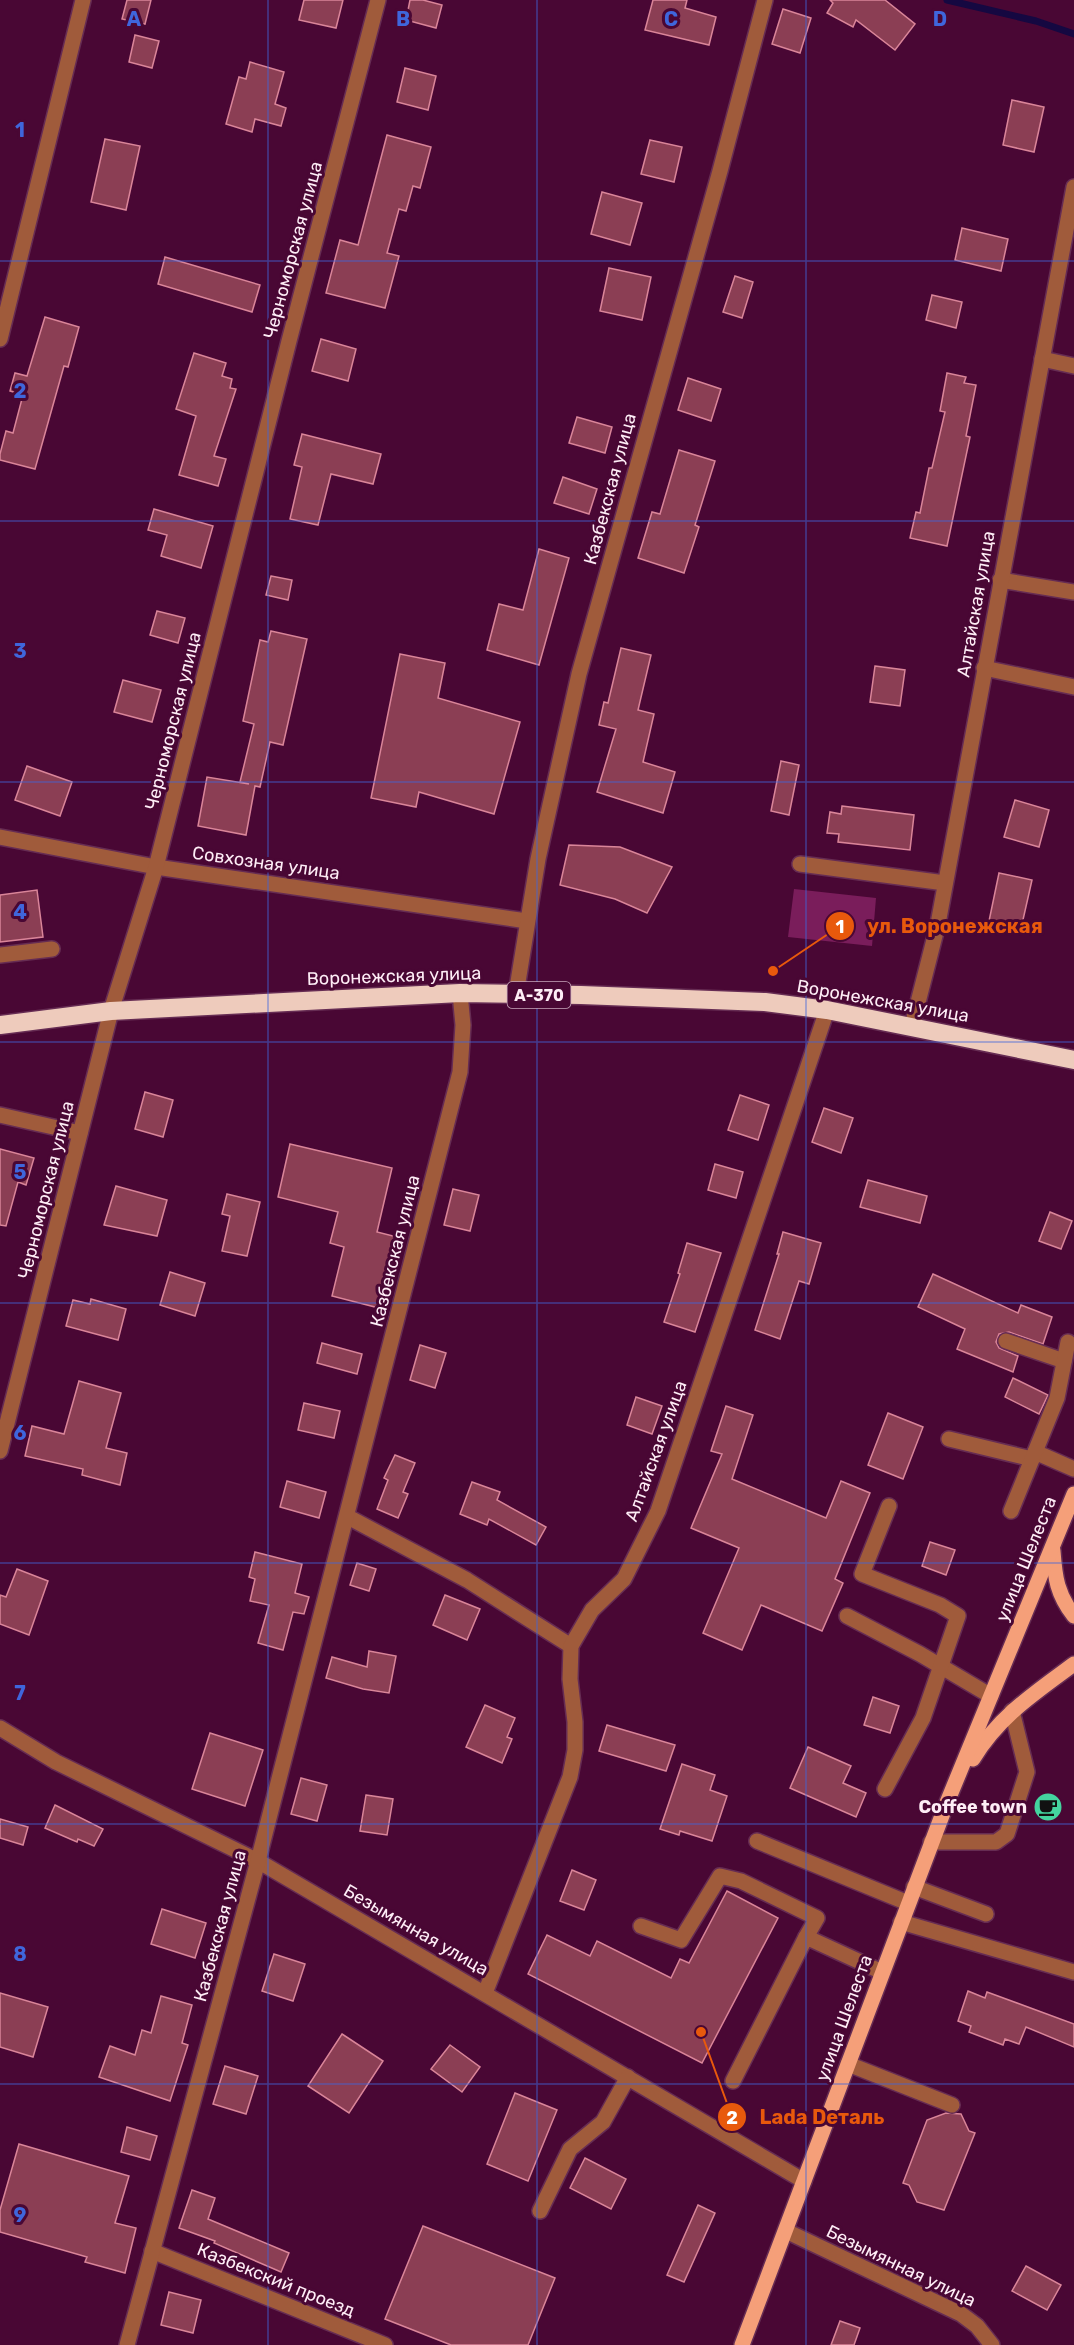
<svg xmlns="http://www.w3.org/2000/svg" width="1074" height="2345" font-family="Rubik,sans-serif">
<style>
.green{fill:#7a1d5b}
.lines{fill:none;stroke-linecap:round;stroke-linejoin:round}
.stream{stroke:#150841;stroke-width:7}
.building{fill:#8b3e54;stroke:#da8599;stroke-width:1.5}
.minor-casing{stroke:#662c53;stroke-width:18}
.major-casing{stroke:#662c53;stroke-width:18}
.highway-casing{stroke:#662c53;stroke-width:21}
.minor{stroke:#a05b3b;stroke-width:15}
.major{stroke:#f59f79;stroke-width:15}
.highway{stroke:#eecbbc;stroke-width:18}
.grid{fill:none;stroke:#3f66dc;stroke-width:1.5;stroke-opacity:0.55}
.labels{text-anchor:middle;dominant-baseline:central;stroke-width:6;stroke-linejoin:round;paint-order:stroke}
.shield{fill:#490734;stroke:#c8a8bc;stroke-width:1.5}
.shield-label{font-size:16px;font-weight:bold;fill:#feedf6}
.street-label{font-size:18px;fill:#feedf6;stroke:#490734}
.poi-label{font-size:18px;font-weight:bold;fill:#feedf6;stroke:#490734;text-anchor:end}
.grid-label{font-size:20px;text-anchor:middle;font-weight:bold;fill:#3f66dc;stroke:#490734;stroke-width:6;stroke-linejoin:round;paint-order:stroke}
.leader{fill:none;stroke:#e8590c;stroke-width:2}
.callout-dot{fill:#e8590c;stroke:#490734;stroke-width:2}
.mark-label{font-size:18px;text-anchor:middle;font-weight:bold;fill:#fff}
.callout-label{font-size:20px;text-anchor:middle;font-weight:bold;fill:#e8590c;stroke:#490734;stroke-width:6;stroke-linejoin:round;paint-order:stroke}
</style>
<rect width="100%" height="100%" fill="#490734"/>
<path class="green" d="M794 889 876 898 872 946 788 937Z"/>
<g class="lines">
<path class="stream" d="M947 0 1036 21 1074 34"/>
</g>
<g class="building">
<path d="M127 0H151L145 24 122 19Z"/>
<path d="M304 0H343L336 28 299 20Z"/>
<path d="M410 0H423L442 5 436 28 406 20Z"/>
<path d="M653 0H687L685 8 716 17 709 45 645 30Z"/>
<path d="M830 0H885L915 24 895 50 856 20 853 27 827 13 833 3Z"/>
<path d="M783 9 811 18 800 53 772 44Z"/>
<path d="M135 35 159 41 152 68 129 62Z"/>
<path d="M250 62 284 72 275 104 286 108 281 126 255 119 252 132 226 124 239 77 246 79Z"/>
<path d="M405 68 436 76 428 110 397 102Z"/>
<path d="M1012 100 1044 107 1034 152 1003 145Z"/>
<path d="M387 135 431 147 420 188 413 186 406 211 399 209 387 253 399 256 385 308 326 293 340 240 358 245Z"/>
<path d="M105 139 140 146 126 210 91 202Z"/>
<path d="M650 140 682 147 674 182 641 174Z"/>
<path d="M602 192 642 203 630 245 591 234Z"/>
<path d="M962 228 1008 239 1001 271 955 260Z"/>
<path d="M165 257 260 285 252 312 158 284Z"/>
<path d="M609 268 651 277 642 320 600 311Z"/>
<path d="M735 276 753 282 742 318 723 312Z"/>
<path d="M932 295 962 302 956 328 926 320Z"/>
<path d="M45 317 79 327 68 367 64 366 35 469 0 460V454L6 431 13 433 23 395 10 391 15 373 27 376Z"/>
<path d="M321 339 356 349 348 381 312 371Z"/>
<path d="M194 353 226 363 222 376 232 379 230 388 236 389 214 456 226 459 218 486 179 475 196 416 176 409Z"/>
<path d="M947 373 966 377 964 383 976 385 966 436 970 437 947 546 910 538 916 512 920 513 929 468H932L945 412 940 411Z"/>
<path d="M688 378 721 389 711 421 678 410Z"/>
<path d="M577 417 612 427 605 453 569 443Z"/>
<path d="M302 434 381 454 373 484 331 474 318 525 290 519 302 467 294 465Z"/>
<path d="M679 450 715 461 695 525 699 527 684 573 638 558 652 512 660 514Z"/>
<path d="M563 477 597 489 589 514 554 503Z"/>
<path d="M154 509 213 526 201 568 161 556 167 535 148 530Z"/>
<path d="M539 549 569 558 539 665 487 650 499 604 523 610Z"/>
<path d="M271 576 292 580 288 600 266 595Z"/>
<path d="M157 611 185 618 178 643 150 635Z"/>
<path d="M271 631 307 639 283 745 270 742 260 787 255 786 246 835 198 826 207 777 249 784 240 782 254 724 243 721 260 640 268 642Z"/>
<path d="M621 648 651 655 638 710 654 714 643 762 675 772 663 813 597 792 616 729 599 725 604 702 608 703Z"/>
<path d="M400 654 445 663 438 698 520 722 494 814 419 792 416 807 371 798Z"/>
<path d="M875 666 905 670 900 706 870 702Z"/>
<path d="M123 680 161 690 152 722 114 712Z"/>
<path d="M781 761 799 765 789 815 771 811Z"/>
<path d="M27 766 72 782 60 816 15 800Z"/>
<path d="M1015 800 1049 810 1039 847 1004 837Z"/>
<path d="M842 806 914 815 910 850 838 842 839 834 827 833 830 812 841 814Z"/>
<path d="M569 845 620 847 672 867 647 913 615 899 560 885Z"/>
<path d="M999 873 1032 880 1020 933 988 926Z"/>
<path d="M37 890 43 937 0 942V895Z"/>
<path d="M145 1092 173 1100 163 1137 135 1129Z"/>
<path d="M740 1095 769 1105 758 1140 728 1130Z"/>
<path d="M824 1108 853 1118 841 1153 812 1142Z"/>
<path d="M290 1144 392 1168 377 1232 401 1238 395 1260 391 1259 379 1308 332 1296 344 1247 330 1243 338 1212 278 1197Z"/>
<path d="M0 1149 34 1158 26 1185 18 1182 6 1226 0 1225Z"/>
<path d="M715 1164 743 1172 736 1198 708 1190Z"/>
<path d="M868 1180 927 1196 920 1223 860 1207Z"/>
<path d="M116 1186 167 1200 157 1236 104 1225Z"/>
<path d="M453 1189 479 1195 470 1231 444 1225Z"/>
<path d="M227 1194 260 1202 247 1256 222 1251 230 1216 222 1214Z"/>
<path d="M1050 1212 1072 1221 1061 1249 1039 1241Z"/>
<path d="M783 1232 821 1243 809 1284 799 1281 780 1339 755 1330 779 1254H777Z"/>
<path d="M687 1243 721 1253 695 1332 664 1322 680 1274 678 1273Z"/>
<path d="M170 1272 205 1283 195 1316 160 1305Z"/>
<path d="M933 1274 1018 1313 1021 1305 1052 1317 1043 1344 1009 1332 999 1334 996 1342 999 1348 1018 1356 1013 1372 957 1349 965 1329 918 1307Z"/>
<path d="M91 1299 126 1309 118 1340 66 1326 73 1300 90 1304Z"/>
<path d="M322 1343 362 1354 357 1374 317 1363Z"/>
<path d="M420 1345 446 1353 435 1388 410 1380Z"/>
<path d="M1013 1378 1048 1395 1039 1414 1005 1397Z"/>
<path d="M79 1381 121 1393 106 1448 127 1453 120 1485 82 1475 83 1469 25 1456 32 1426 64 1434Z"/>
<path d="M636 1397 662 1406 652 1434 627 1425Z"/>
<path d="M304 1403 340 1411 334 1438 298 1430Z"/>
<path d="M726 1406 753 1415 732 1479 826 1518 841 1481 870 1493 835 1579 843 1583 822 1631 761 1605 742 1650 703 1633 739 1548 691 1528 722 1454 711 1451Z"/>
<path d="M888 1413 923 1427 903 1479 868 1465Z"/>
<path d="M395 1455 415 1463 403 1492 408 1494 398 1518 377 1509 388 1480 384 1478Z"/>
<path d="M287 1481 326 1492 319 1518 280 1507Z"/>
<path d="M472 1482 500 1492 497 1500 546 1527 536 1545 489 1519 487 1525 460 1514Z"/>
<path d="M930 1542 955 1550 946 1575 922 1566Z"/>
<path d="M255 1552 302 1564 295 1593 309 1597 304 1614 293 1612 283 1650 258 1643 269 1605 250 1601 255 1579 249 1577Z"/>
<path d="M357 1563 376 1569 369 1591 350 1585Z"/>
<path d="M17 1569 48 1581 29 1635 0 1624V1595L6 1597Z"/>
<path d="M445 1595 480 1609 467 1640 433 1625Z"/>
<path d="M369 1651 396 1656 389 1693 363 1689 326 1678 332 1657 367 1667Z"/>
<path d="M873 1697 899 1706 890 1733 864 1725Z"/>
<path d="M485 1705 515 1718 507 1737 512 1739 502 1763 466 1747Z"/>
<path d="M607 1725 675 1745 666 1771 599 1751Z"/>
<path d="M210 1733 263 1750 245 1806 192 1789Z"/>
<path d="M808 1747 851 1766 843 1783 866 1793 856 1817 790 1788Z"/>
<path d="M682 1764 715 1775 710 1790 727 1796 712 1841 680 1831 679 1835 660 1829Z"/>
<path d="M301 1778 327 1785 317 1821 291 1814Z"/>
<path d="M366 1795 393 1799 387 1835 360 1831Z"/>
<path d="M55 1805 103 1829 94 1846 78 1839 77 1842 45 1828Z"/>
<path d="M0 1819 28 1827 23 1845 0 1838Z"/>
<path d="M572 1870 596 1880 584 1910 560 1901Z"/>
<path d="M727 1891 778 1918 702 2063 528 1974 547 1935 590 1956 597 1941 671 1978 680 1959 689 1963Z"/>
<path d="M162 1909 206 1923 195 1958 151 1944Z"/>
<path d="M274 1954 305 1964 293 2001 262 1991Z"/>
<path d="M968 1991 985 1998 987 1992 1074 2024V2047L1026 2027 1019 2044 1005 2039 1003 2045 969 2032 971 2026 958 2021Z"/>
<path d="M0 1993 48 2007 33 2057 0 2047Z"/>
<path d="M161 1996 192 2005 182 2043 188 2045 170 2101 99 2077 110 2046 135 2055 142 2030 151 2033Z"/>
<path d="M342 2034 383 2061 349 2113 308 2086Z"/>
<path d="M450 2045 480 2067 462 2092 431 2069Z"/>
<path d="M225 2066 258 2076 246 2114 213 2104Z"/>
<path d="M515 2093 557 2110 528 2181 487 2164Z"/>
<path d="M946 2113 961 2114 969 2131 975 2133 944 2210 917 2202 909 2185 903 2183 927 2120Z"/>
<path d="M127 2127 157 2136 150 2160 121 2152Z"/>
<path d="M19 2144 129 2176 115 2223 136 2228 125 2273 85 2262 87 2257 0 2232V2210Z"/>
<path d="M585 2158 626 2179 611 2209 570 2188Z"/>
<path d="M192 2190 215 2198 208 2219 289 2253 281 2272 214 2243 215 2241 179 2228Z"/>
<path d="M698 2205 715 2213 684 2282 667 2275Z"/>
<path d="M423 2226 555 2278 528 2345H451L385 2319Z"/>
<path d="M1026 2266 1061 2285 1047 2310 1012 2291Z"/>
<path d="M169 2292 201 2300 193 2333 161 2325Z"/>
<path d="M840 2321 860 2328 854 2345H831Z"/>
</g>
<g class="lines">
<g class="minor-casing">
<g id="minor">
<path d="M0 339 83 0"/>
<path d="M1042 359 1074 366"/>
<path d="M1000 580 1074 592"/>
<path d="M984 668 1074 687"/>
<path d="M0 837 156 867 527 921"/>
<path d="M800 864 945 883"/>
<path d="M0 955 52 949"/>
<path d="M516 994 538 859 579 674 720 171 765 0"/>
<path d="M912 1026 938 924 1074 187"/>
<path d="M0 1115 80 1133"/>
<path d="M1006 1341 1064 1361"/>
<path d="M949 1439 1032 1459"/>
<path d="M0 1451 111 1011 156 867 289 341 378 0"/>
<path d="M1035 1452 1074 1469"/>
<path d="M1011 1511 1057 1398 1068 1342"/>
<path d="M348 1517 467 1580 571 1646"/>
<path d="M847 1616 920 1654 991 1696"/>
<path d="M0 1728 56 1762 258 1861 804 2181"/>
<path d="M885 1789 923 1718 958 1616 940 1605 862 1574 889 1506"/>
<path d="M757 1841 908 1903"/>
<path d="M931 1842H996L1007 1834 1027 1772 1012 1711"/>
<path d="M914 1887 986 1914"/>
<path d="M901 1922 1074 1972"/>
<path d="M641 1926 681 1940 720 1876 741 1881 817 1918 806 1937"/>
<path d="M485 1993 570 1777 575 1750V1722L570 1679 571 1646 592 1610 624 1579 658 1511 827 1010"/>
<path d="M848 2064 952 2105"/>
<path d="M733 2081 806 1937 882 1972"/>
<path d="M540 2211 570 2149 603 2122 628 2077"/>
<path d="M786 2231 961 2314 977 2326 992 2345"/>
<path d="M152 2251 385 2345"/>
<path d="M127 2345 258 1861 460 1072 463 1025 460 993"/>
</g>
</g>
<g class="major-casing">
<g id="major">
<path d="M1053 1551C1055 1578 1057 1594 1074 1616"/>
<path d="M973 1759C998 1717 1036 1692 1074 1664"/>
<path d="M742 2345 946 1805 1074 1494"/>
</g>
</g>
<g class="highway-casing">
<path id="highway" d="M0 1025 111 1011 460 993 581 995 765 1002 827 1010 1074 1060"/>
</g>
<use href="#minor" class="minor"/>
<use href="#major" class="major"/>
<use href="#highway" class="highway"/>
</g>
<path class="grid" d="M268 0V2345M537 0V2345M806 0V2345M0 261H1074M0 521H1074M0 782H1074M0 1042H1074M0 1303H1074M0 1563H1074M0 1824H1074M0 2084H1074"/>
<defs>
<g id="cafe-disc" transform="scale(1.5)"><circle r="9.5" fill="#44d49f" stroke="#490734"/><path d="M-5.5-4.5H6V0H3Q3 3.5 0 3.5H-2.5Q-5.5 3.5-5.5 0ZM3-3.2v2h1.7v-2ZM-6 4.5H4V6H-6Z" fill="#111"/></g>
</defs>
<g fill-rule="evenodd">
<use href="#cafe-disc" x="1048" y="1807"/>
</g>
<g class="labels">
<rect class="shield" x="507.5" y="982" width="63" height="26" rx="4.5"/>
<g class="shield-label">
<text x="539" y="995">А-370</text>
</g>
<g class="street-label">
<text transform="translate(293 250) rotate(-75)">Черноморская улица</text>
<text transform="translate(610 489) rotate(-75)">Казбекская улица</text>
<text transform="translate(976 604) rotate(-80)">Алтайская улица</text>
<text transform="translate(173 721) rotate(-76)">Черноморская улица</text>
<text transform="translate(266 863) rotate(8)">Совхозная улица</text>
<text transform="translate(394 976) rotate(-2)">Воронежская улица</text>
<text transform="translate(883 1001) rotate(10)">Воронежская улица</text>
<text transform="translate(46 1190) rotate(-76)">Черноморская улица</text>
<text transform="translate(395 1251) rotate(-76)">Казбекская улица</text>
<text transform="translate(656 1451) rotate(-70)">Алтайская улица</text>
<text transform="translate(1026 1559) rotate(-68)">улица Шелеста</text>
<text transform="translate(220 1926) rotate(-75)">Казбекская улица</text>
<text transform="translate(416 1930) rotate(30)">Безымянная улица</text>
<text transform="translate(844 2018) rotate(-70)">улица Шелеста</text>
<text transform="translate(901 2266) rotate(26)">Безымянная улица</text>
<text transform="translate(276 2280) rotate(22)">Казбекский проезд</text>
</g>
<g class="poi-label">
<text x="1027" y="1807">Coffee town</text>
</g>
</g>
<g class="grid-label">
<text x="134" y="26">A</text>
<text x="403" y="26">B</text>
<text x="671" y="26">C</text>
<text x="940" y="26">D</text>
<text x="20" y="137">1</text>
<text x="20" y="398">2</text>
<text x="20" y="658">3</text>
<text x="20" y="919">4</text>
<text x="20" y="1179">5</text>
<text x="20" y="1440">6</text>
<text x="20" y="1700">7</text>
<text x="20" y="1961">8</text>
<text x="20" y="2222">9</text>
</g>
<path class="leader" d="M773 971L840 926M701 2032L732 2117"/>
<g class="callout-dot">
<circle cx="773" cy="971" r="6"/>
<circle cx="701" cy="2032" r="6"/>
<circle cx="840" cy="926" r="15"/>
<circle cx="732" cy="2117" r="15"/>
</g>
<g class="mark-label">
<text x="840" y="933">1</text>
<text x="732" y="2124">2</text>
</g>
<g class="callout-label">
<text x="955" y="933">ул. Воронежская</text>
<text x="822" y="2124">Lada Dеталь</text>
</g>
</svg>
